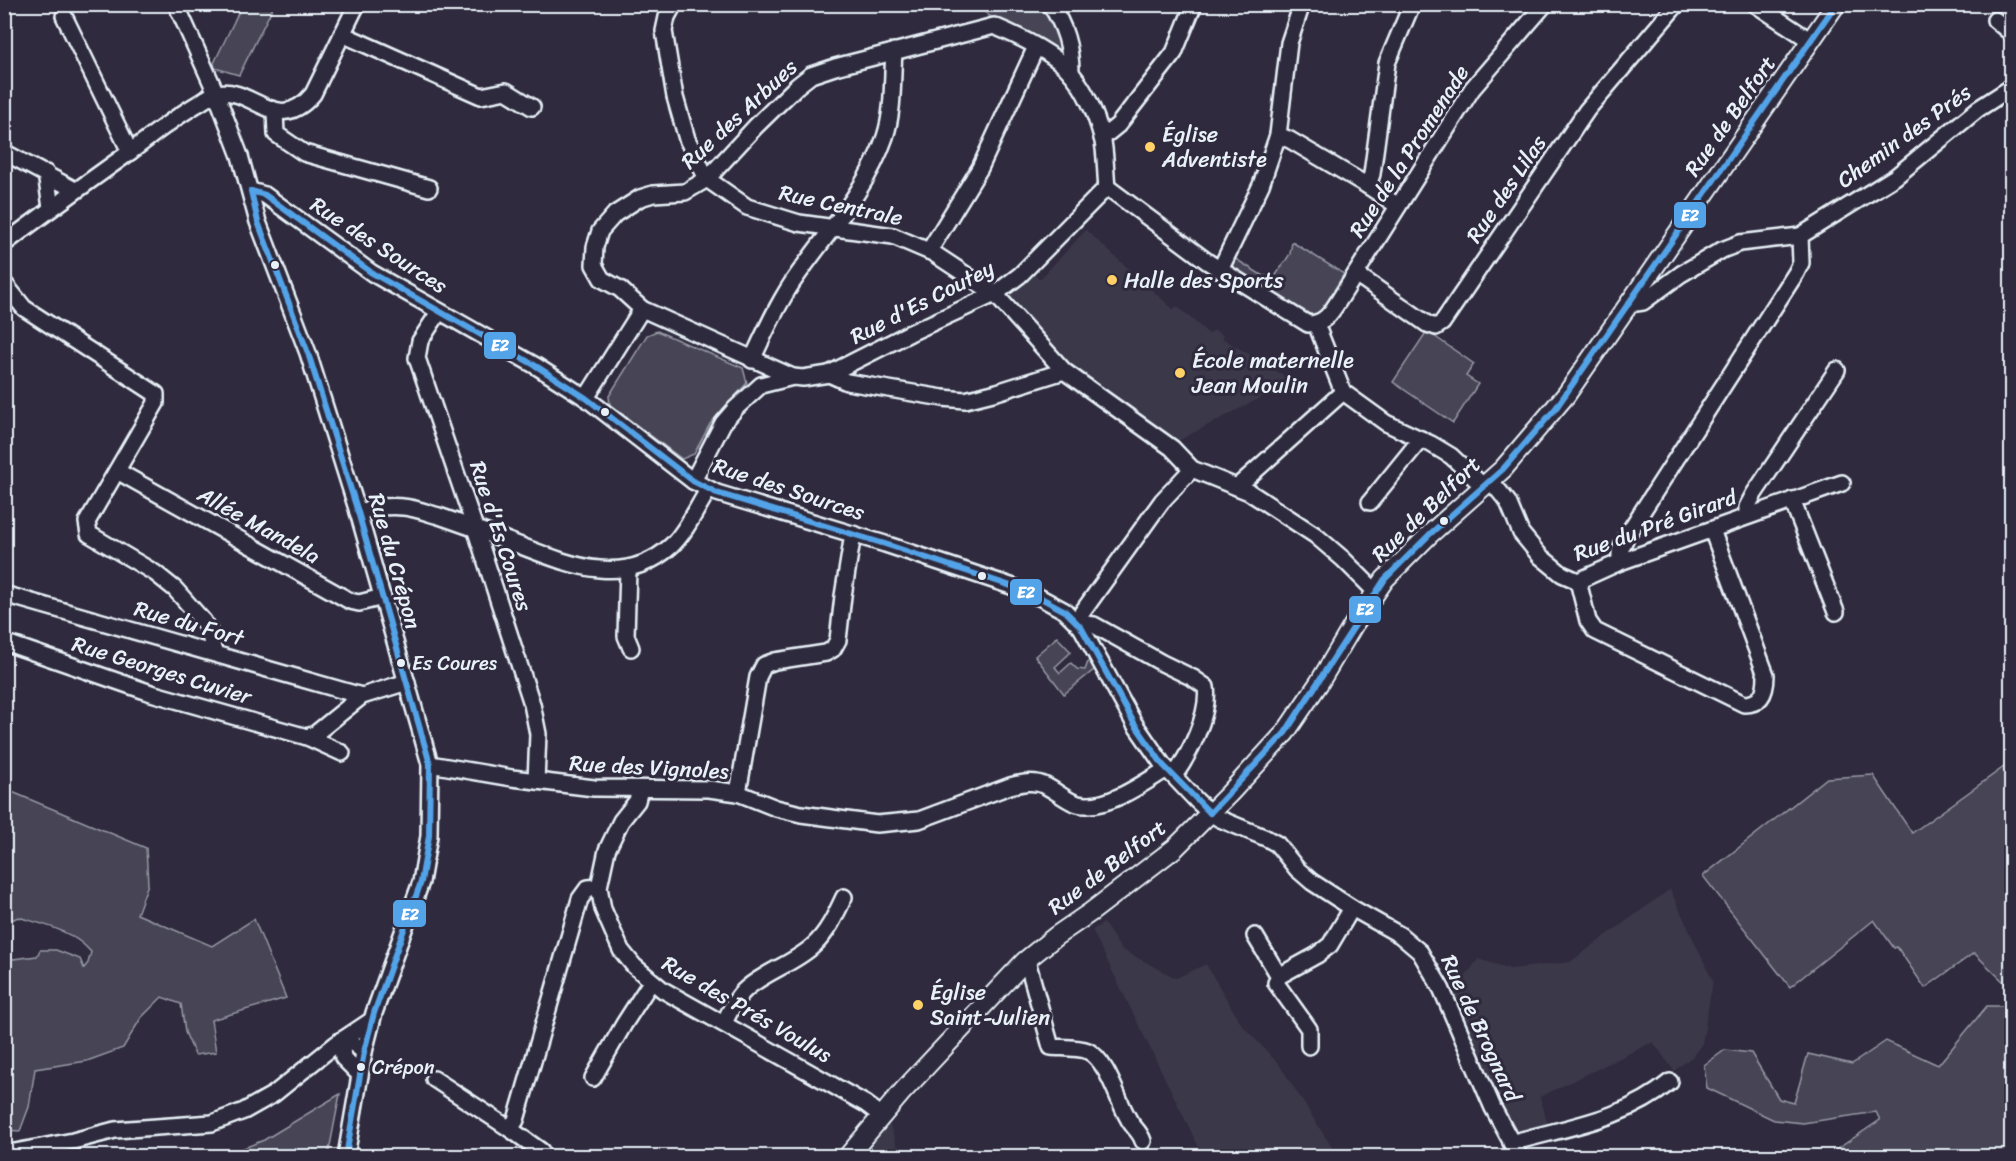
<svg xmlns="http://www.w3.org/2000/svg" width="2016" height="1161" font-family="Sriracha,sans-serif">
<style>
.built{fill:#3b3749}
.green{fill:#464455;stroke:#979aa6;stroke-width:1.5}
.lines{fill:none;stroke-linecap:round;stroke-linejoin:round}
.minor-casing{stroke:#e8f1f8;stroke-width:20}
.major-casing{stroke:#e8f1f8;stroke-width:22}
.minor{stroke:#2f2a3d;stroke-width:15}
.major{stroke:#2f2a3d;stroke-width:18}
.bus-1-casing{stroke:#2f2a3d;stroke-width:10}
.bus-1{stroke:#53a3e8;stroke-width:6}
.poi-dot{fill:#ffd166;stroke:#2f2a3d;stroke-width:2}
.bus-dot{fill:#e8f1f8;stroke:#2f2a3d;stroke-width:2}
.labels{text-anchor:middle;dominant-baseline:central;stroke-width:6;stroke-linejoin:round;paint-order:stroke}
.bus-label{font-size:20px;fill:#e8f1f8;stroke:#2f2a3d;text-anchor:start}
.street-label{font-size:22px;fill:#e8f1f8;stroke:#2f2a3d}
.poi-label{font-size:22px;fill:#e8f1f8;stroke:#2f2a3d;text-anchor:start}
.line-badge{stroke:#2f2a3d;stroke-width:2}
.badge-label{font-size:16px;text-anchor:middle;font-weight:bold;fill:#fff}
</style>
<rect width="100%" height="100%" fill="#2f2a3d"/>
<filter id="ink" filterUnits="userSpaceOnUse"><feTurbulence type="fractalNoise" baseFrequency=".0167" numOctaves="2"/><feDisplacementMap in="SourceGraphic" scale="12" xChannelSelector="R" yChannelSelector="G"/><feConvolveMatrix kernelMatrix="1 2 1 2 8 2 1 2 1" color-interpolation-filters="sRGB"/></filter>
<g filter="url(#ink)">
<g class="built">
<path d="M1086 230 1173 309 1177 306 1209 334 1214 330 1223 335 1222 338 1290 379 1291 382 1176 442 1139 414 1095 385 1072 367 1008 300 1009 297 1033 274 1040 279Z"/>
<path d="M1670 889 1713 981 1702 1044 1692 1057 1674 1071 1653 1042 1540 1097 1550 1131 1517 1134 1502 1110 1453 993 1478 959 1511 969 1570 962Z"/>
<path d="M1104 923 1121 949 1176 978 1206 964 1242 1025 1279 1064 1335 1152 1317 1156H1203L1092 930Z"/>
<path d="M888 1120 901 1156H856Z"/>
</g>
<g class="green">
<path d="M242 5H274L239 75 215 68 214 63Z"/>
<path d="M976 5H1037L1053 23 1064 53 1062 55 997 22Z"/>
<path d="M1292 242 1344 274 1322 310 1317 314H1303L1235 271 1232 266 1234 258 1263 276 1276 275 1290 254Z"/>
<path d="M657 331 743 368 747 383 710 424 694 454 682 459 610 405 609 396 647 335Z"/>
<path d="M1427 331 1474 364 1466 376 1478 384 1453 423 1393 382Z"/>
<path d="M1057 637 1071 652 1055 667 1060 673 1071 663 1077 669 1085 670 1089 659 1095 669 1064 694 1035 656Z"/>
<path d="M2011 762V989L1974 953 1925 988 1897 947 1894 948 1874 920 1790 987 1703 876 1827 778 1873 775 1912 833Z"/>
<path d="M5 789 146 848 148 884 137 914 212 946 254 919 286 998 211 1020 216 1052 195 1055 185 1032 181 1004 162 997 141 1018 123 1048 87 1061 35 1069 29 1107 20 1131 5 1130V960L37 956 40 950H56L80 959 84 968 88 963 91 952C72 930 45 925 18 917L5 923Z"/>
<path d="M1987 1006H2011V1156H1827L1880 1120 1876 1112 1803 1123 1774 1120 1707 1088 1704 1065 1725 1050 1751 1053 1779 1099 1794 1103 1808 1054 1852 1064 1886 1041 1938 1065Z"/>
<path d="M340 1094 328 1156H233L236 1151 264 1140Z"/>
</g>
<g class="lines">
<g class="minor-casing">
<g id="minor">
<path d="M176 4 216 93 240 156 258 222 308 353 358 512 430 764 429 836 421 882 374 1013 364 1052 346 1156"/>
<path d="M674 4 667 17 664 31 675 97 687 139 707 179 747 207 799 223 893 236 933 253 995 294 1064 371 1172 448 1192 469 1249 492 1315 535 1343 559 1376 592"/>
<path d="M1050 4C1065 26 1071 47 1071 73"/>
<path d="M1755 4 1811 41"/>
<path d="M64 16 130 152"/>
<path d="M1995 20 2012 34"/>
<path d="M342 34 481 96 506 91 532 107"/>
<path d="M275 111 276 134 304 153 429 188"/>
<path d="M1278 135 1290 140 1368 186 1398 206"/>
<path d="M1102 138 1118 125 1174 53 1194 4"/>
<path d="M4 152 75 190"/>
<path d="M46 173 51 208"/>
<path d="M1368 186 1372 174 1387 63 1412 4"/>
<path d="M251 191 265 195 372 273 536 366 586 398 693 481 717 493 885 544 1011 586 1041 598 1065 611 1081 627 1134 723 1163 765 1197 801 1210 813 1220 819 1266 838 1277 844 1297 869 1312 882 1352 908 1400 935 1420 952 1441 988 1493 1108 1519 1156"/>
<path d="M4 244C46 212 88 182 130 152 154 134 176 116 201 102 206 99 212 94 217 93 253 86 277 137 313 94L357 4"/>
<path d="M929 251 980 168 1036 47"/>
<path d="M1220 270 1261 185 1278 135 1289 43 1302 4"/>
<path d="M1356 274 1427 324 1436 327 1442 323 1587 110 1677 4"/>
<path d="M4 283 24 308 156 394V403L87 522 89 534 155 573 175 589 203 621 209 631 214 653"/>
<path d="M1629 304 1643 302 1681 274 1722 250 1740 243 1800 236 1895 177 1978 109 2012 87"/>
<path d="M439 312 420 341 417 358 475 528 532 704 538 734 536 781"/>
<path d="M1316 324 1343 392 1386 423 1431 444 1451 456 1483 486"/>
<path d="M752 360C764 334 776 307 792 283 824 236 866 192 885 137 894 110 892 79 894 51"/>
<path d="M1064 371 997 392 965 400 943 398 847 382 829 374 803 378 793 377 642 309 620 289 602 279 594 265 595 247 600 231 615 214 640 198 653 194 685 192 707 179 756 126 797 86 811 75 835 67 994 26C1018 36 1055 53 1072 74 1086 91 1096 115 1102 137 1106 152 1105 171 1107 187L1208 262 1308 324C1327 324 1333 309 1343 294L1472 89 1545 4"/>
<path d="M829 374 910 333 995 294 1020 275 1107 187"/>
<path d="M586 398 642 309"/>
<path d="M117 471 350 601 359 603 383 597"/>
<path d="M1490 480 1508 502 1521 533 1540 556 1562 574 1578 581 1620 562 1842 483"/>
<path d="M693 481 723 423 736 408 761 385 793 377"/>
<path d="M1237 487 1343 392"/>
<path d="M1792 500 1836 612"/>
<path d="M1370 502 1421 439"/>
<path d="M358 512C373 508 388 505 403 507 415 508 428 513 439 516 465 525 491 534 516 544 568 564 624 589 671 546 687 531 697 507 709 489"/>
<path d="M1747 516V507L1754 494 1837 370"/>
<path d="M1620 562V551L1627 535 1796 273 1801 263 1800 236"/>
<path d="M628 569 626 636 631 648"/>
<path d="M1578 581 1588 621 1595 631 1744 704C1762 704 1766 691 1766 675L1712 530"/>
<path d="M4 594 362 696"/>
<path d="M1076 621 1162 501 1192 469"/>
<path d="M1081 627 1086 624 1094 625 1162 663 1193 678 1206 687C1210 714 1189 755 1174 776"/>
<path d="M4 642 151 693 307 737 315 734 362 696 407 682"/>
<path d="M307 737 342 753"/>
<path d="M430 764 512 778 594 788 709 789 738 793 776 808 801 814 877 824 919 820 1010 786C1022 783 1034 780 1046 786 1060 793 1071 806 1088 805 1113 805 1145 782 1167 769"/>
<path d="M640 789 637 801 621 821 607 850 599 887 603 909 621 950 634 966 663 990 866 1104 882 1116"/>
<path d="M738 793 758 677 764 665 775 661 826 653 833 649 838 640 843 596 853 534"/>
<path d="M1255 936 1279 976"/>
<path d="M1025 961 1029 968 1051 1047C1062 1048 1078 1047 1088 1051 1107 1060 1118 1101 1128 1118 1132 1127 1140 1131 1143 1141"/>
<path d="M724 1023C730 1011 736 997 747 988 767 971 795 963 814 945 828 932 836 914 844 897"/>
<path d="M1309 1046V1029L1276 983 1279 976 1317 955 1330 945 1352 908"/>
<path d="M360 1075 343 1058 341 1040 354 1044 364 1052"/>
<path d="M593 1078 624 1024 651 982"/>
<path d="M434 1079 510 1129 516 1120 580 899 588 888 599 887"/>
<path d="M510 1129 541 1151 543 1156"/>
<path d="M1511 1143C1566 1127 1625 1120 1670 1082"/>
<path d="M4 1154 73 1141 115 1130 212 1123 244 1111 274 1094 336 1044 372 1020"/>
</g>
</g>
<g class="major-casing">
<path id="major" d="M848 1156 903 1091 1025 961 1056 936 1091 912 1175 848 1229 794 1285 733 1319 683 1354 624 1385 579 1430 534 1503 469 1566 395 1836 4"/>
</g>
<use href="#minor" class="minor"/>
<use href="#major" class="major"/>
<g class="bus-1-casing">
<g id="bus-1">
<path d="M251 191 265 195 372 273 536 366 586 398 693 481 717 493 885 544 1011 586 1041 598 1065 611 1081 627 1134 723 1163 765 1210 813"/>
<path d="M251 191 258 222 308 353 358 512 430 764 429 836 421 882 374 1013 364 1052 346 1156"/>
<path d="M1210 813 1285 733 1385 579 1430 534 1503 469 1556 408 1836 4"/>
</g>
</g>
<use href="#bus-1" class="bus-1"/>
</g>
</g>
<g class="poi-dot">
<circle cx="1150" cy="147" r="6"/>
<circle cx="1112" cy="280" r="6"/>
<circle cx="1180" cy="373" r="6"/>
<circle cx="918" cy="1005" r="6"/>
</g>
<g class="bus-dot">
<circle cx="275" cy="265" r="5"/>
<circle cx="605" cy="412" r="5"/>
<circle cx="1444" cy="521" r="5"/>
<circle cx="982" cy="576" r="5"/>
<circle cx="401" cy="663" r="5"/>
<circle cx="361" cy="1067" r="5"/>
</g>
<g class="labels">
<g class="bus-label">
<text x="412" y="663">Es Coures</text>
<text x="372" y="1067">Crépon</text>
</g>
<g class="street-label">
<text transform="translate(739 114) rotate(-43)">Rue des Arbues</text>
<text transform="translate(1730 116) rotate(-55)">Rue de Belfort</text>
<text transform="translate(1904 136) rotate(-36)">Chemin des Prés</text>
<text transform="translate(1409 151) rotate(-57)">Rue de la Promenade</text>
<text transform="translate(1506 189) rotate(-56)">Rue des Lilas</text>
<text transform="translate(841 205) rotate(12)">Rue Centrale</text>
<text transform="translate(379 245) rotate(33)">Rue des Sources</text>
<text transform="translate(922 302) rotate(-27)">Rue d'Es Coutey</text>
<text transform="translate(789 489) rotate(18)">Rue des Sources</text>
<text transform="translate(1426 509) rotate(-44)">Rue de Belfort</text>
<text transform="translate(259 525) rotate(29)">Allée Mandela</text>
<text transform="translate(1655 525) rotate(-20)">Rue du Pré Girard</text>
<text transform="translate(501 536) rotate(72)">Rue d'Es Coures</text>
<text transform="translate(395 561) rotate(74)">Rue du Crépon</text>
<text transform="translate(189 623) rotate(16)">Rue du Fort</text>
<text transform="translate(162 670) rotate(17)">Rue Georges Cuvier</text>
<text transform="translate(649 767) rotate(3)">Rue des Vignoles</text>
<text transform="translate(1107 867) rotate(-37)">Rue de Belfort</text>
<text transform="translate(747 1009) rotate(30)">Rue des Prés Voulus</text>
<text transform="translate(1481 1028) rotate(65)">Rue de Brognard</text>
</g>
<g class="poi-label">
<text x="1162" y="134">Église<tspan x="1162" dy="25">Adventiste</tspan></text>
<text x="1124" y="280">Halle des Sports</text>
<text x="1192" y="360">École maternelle<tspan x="1192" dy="25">Jean Moulin</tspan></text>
<text x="930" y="992">Église<tspan x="930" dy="25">Saint-Julien</tspan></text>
</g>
</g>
<g class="line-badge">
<rect x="1673" y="201" width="34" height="28" rx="6" fill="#53a3e8"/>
<rect x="483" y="331" width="34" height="29" rx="6" fill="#53a3e8"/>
<rect x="1009" y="578" width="34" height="28" rx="6" fill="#53a3e8"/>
<rect x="1348" y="595" width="34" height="29" rx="6" fill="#53a3e8"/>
<rect x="392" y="899" width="35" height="29" rx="6" fill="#53a3e8"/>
</g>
<g class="badge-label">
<text x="1690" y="221">E2</text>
<text x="500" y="351">E2</text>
<text x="1026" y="598">E2</text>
<text x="1365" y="615">E2</text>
<text x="410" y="920">E2</text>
</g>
<rect width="2016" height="1161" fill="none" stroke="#2f2a3d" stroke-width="24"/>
<rect x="12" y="12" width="1992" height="1137" fill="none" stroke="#e8f1f8" stroke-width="2" filter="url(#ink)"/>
</svg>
